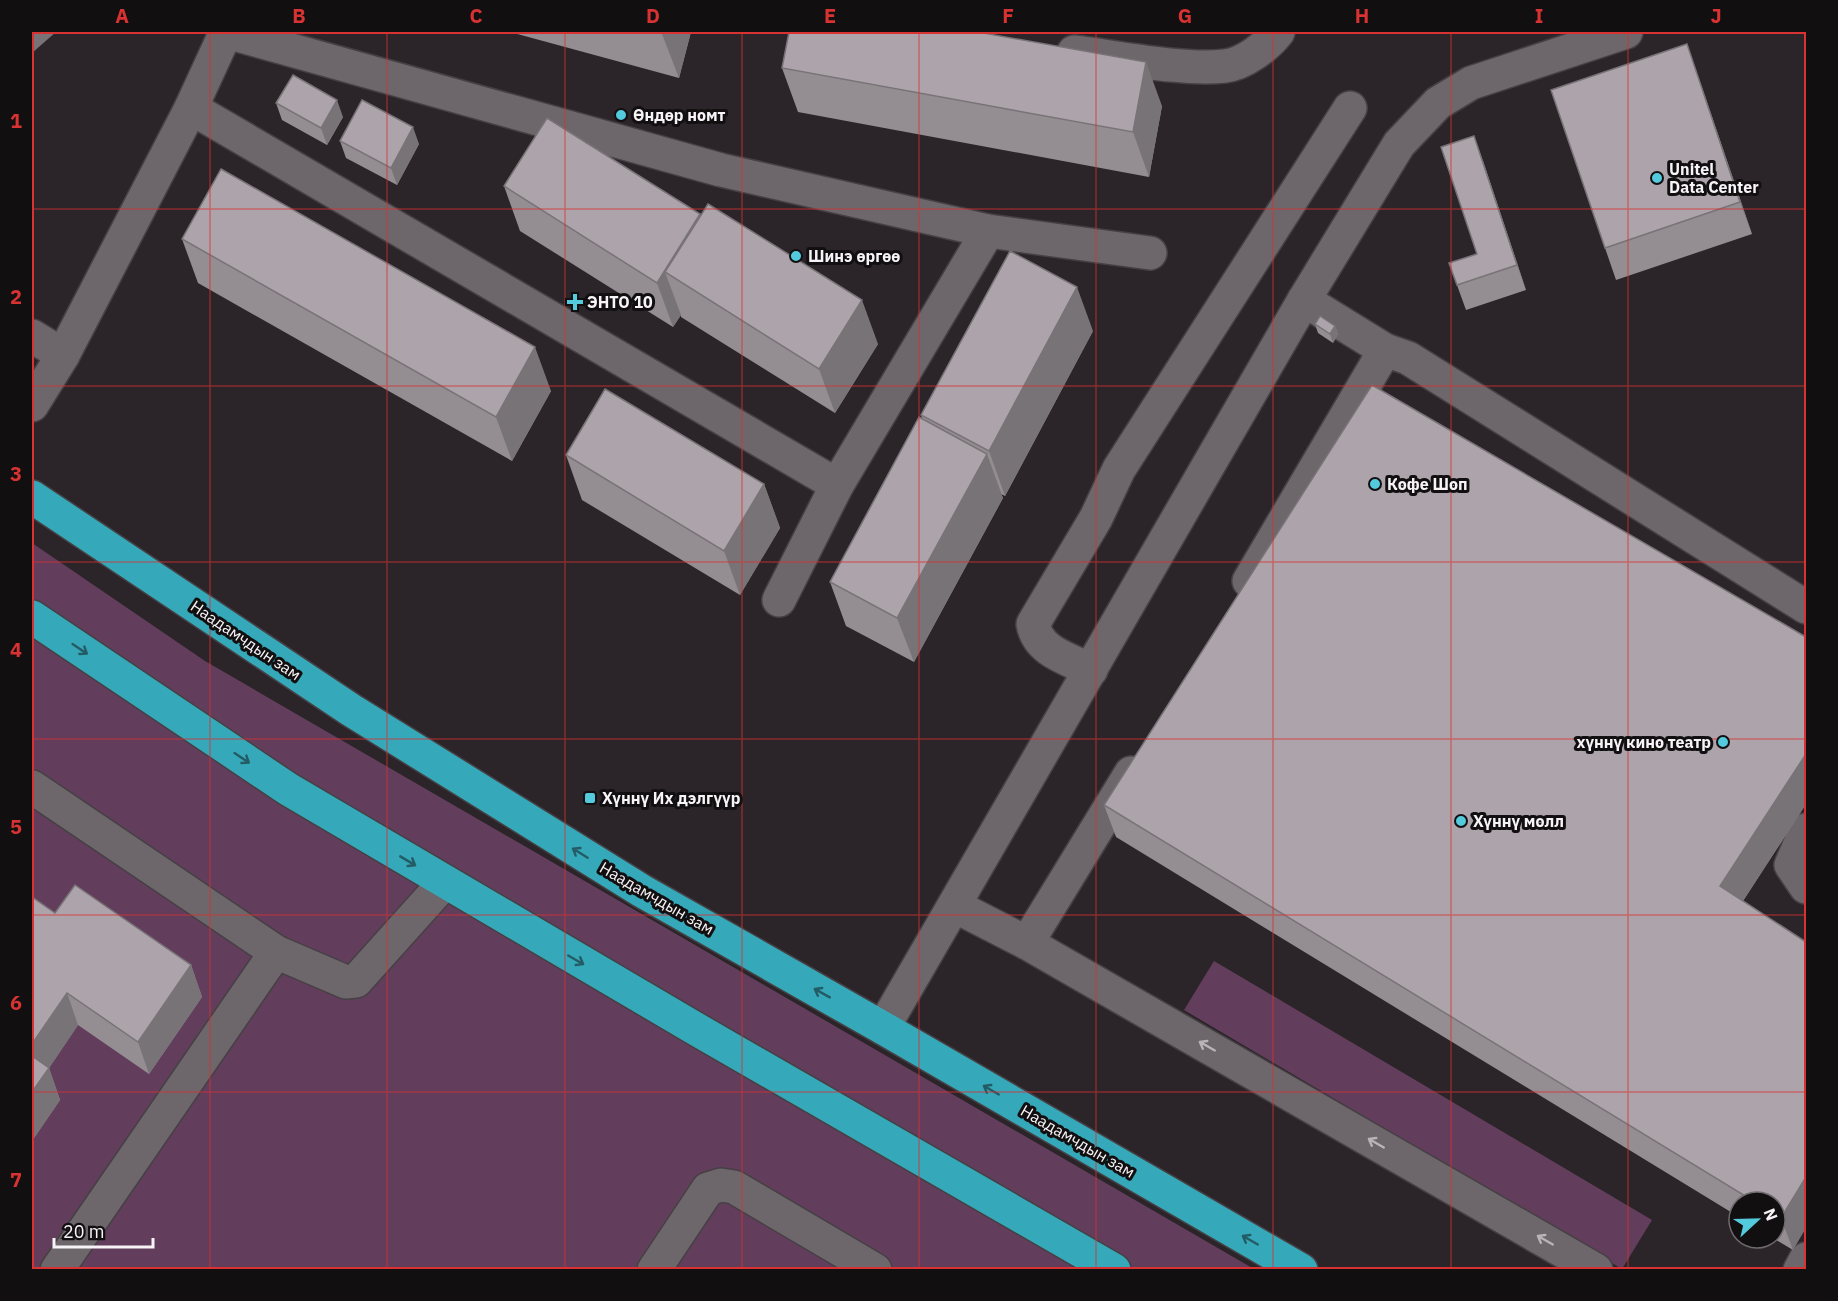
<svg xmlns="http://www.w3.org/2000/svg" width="1838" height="1301" font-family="'IBM Plex Sans',sans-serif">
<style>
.green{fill:#633e5c}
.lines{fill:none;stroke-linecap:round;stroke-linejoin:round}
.minor-casing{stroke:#454044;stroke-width:36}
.highway-casing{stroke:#454044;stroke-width:36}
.minor{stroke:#6d666b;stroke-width:33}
.highway{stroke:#35a9ba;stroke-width:33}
.wall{fill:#948d92}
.shaded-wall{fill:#787377}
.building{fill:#aca4aa;stroke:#787377;stroke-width:1.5}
.oneway{stroke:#245c66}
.oneway2{stroke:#b9b4b7}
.grid{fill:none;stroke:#d83232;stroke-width:1.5;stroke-opacity:0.55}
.poi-dot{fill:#54cadd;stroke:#120f11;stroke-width:2}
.labels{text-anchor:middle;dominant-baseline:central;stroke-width:6;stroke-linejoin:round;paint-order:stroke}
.poi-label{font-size:16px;font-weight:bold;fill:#f7f3f6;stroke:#120f11;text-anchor:start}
.street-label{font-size:16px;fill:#f7f3f6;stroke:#120f11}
.neatline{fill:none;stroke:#d83232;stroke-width:2}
.grid-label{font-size:20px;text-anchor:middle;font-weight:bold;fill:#d83232}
</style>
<rect width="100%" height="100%" fill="#2b2529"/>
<g class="green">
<path d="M32 543 205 661 1254 1269H32Z"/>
<path d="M1214 961 1652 1220 1622 1269 1184 1010Z"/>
</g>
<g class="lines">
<g class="minor-casing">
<g id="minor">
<path d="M227 32 721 170 988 231 1150 253"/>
<path d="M1074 52C1117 57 1184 71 1225 66 1244 64 1267 46 1278 32"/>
<path d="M191 108 837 485"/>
<path d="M1304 300 1385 350 1408 358 1806 607"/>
<path d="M32 336 63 355"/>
<path d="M32 405 63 355 191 108 226 32"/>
<path d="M1249 581 1385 350"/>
<path d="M779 600 837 485 988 231"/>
<path d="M1091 670C1069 659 1038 652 1033 624L1096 518 1119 469 1350 108"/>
<path d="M32 787 276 952 346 982 356 981 444 883"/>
<path d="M1806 830 1791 865 1806 887"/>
<path d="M955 906 1027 943 1596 1270"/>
<path d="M1027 943 1131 773"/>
<path d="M883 1028 1304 300 1399 144 1438 103 1471 83 1626 32"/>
<path d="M57 1270 276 952"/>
<path d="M654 1270 708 1189 721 1185 734 1187 875 1270"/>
<path d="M1800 1270 1806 1259"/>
</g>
</g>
<g class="highway-casing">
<g id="highway">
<path d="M32 497 351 710 642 891 883 1028 1301 1270"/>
<path d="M32 617 288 789 696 1029 1114 1270"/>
</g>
</g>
<use href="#minor" class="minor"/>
<use href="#highway" class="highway"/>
</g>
<g class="wall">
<path d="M510 32H691L679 78Z"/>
<path d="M782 68 1162 106 1149 177 798 112Z"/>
<path d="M1698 76 1752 234 1616 280 1605 248Z"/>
<path d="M276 103 343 117 327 145 282 120Z"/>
<path d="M340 141 419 144 397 185 346 158Z"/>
<path d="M1483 161 1526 290 1466 310 1449 263 1477 254Z"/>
<path d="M504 186 700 216 878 344 835 413 681 317V315L673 327 520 231Z"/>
<path d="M182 239 551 391 512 461 198 283Z"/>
<path d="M1315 324 1335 326 1338 334 1333 343 1318 333Z"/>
<path d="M1093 331 1005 496 1001 494 1003 498 914 662 846 626 830 582 922 418 921 415Z"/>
<path d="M566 455 764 484 780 528 740 595 582 500Z"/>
<path d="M1806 804 1743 901 1793 1250 1773 1238H1775V1202H1739V1217L1116 837 1104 805Z"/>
<path d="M55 913 191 965 202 997 149 1074 78 1025 49 1068 60 1100 32 1141Z"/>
</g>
<g class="shaded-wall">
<path d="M32 32H56L32 53Z"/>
<path d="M663 32H691L679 78 662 34Z"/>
<path d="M1687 44 1698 76 1752 234 1740 202Z"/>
<path d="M1146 62 1162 106 1149 177 1133 132Z"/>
<path d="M337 100 343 117 327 145 321 128Z"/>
<path d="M413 127 419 144 397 185 391 168Z"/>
<path d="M1474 136 1483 161 1526 290 1517 265Z"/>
<path d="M700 214 716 259 665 272 681 315 673 327 657 283Z"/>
<path d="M1077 287 1093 331 1005 496 989 451Z"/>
<path d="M862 300 878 344 835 413 819 369Z"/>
<path d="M1335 326 1338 334 1333 343 1330 334Z"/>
<path d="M535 347 551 391 512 461 496 417Z"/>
<path d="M987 454 1003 498 914 662 897 618Z"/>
<path d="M764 484 780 528 740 595 724 551Z"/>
<path d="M1806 754V804L1732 918 1720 886Z"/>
<path d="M191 965 202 997 149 1074 138 1042Z"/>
<path d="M67 993 78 1025 49 1068 60 1100 32 1141V1044Z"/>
<path d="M1806 1177V1228L1793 1250 1781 1218Z"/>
</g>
<g class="building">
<path d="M789 32H978L1146 62 1133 132 782 68Z"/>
<path d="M1687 44 1740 202 1605 248 1551 90Z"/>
<path d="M293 75 337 100 321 128 276 103Z"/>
<path d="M362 100 413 127 391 168 340 141Z"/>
<path d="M547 118 700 214 657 283 504 186Z"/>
<path d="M1474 136 1517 265 1457 285 1449 263 1477 254 1441 147Z"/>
<path d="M221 169 535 347 496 417 182 239Z"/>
<path d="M708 204 862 300 819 369 665 272Z"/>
<path d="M1010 251 1077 287 989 451 921 415Z"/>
<path d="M1320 316 1335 326 1330 334 1315 324Z"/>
<path d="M1372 385 1806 637V754L1720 886 1806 942V1177L1781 1218 1775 1214V1202H1755L1104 805Z"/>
<path d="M605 389 764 484 724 551 566 455Z"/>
<path d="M919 417 987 454 897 618 830 582Z"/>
<path d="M75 885 191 965 138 1042 67 993 32 1044V897L55 913Z"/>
<path d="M32 1056 49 1068 32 1092Z"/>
</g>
<defs><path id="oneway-shaft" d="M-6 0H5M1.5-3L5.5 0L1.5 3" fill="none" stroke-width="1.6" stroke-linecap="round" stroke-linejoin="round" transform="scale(1.5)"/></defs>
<g class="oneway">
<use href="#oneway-shaft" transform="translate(80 649) rotate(34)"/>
<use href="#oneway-shaft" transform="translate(242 758) rotate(34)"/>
<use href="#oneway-shaft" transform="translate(580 853) rotate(-148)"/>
<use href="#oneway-shaft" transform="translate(408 861) rotate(31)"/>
<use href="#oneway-shaft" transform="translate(576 960) rotate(30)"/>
<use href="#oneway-shaft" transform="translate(822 993) rotate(-151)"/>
<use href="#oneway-shaft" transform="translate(991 1090) rotate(-150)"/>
<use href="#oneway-shaft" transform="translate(1250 1240) rotate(-150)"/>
</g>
<g class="oneway2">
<use href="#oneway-shaft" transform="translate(1207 1046) rotate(-150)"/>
<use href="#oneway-shaft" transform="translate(1376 1143) rotate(-150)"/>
<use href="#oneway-shaft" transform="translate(1545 1240) rotate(-150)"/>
</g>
<path class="grid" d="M210 32V1270M387 32V1270M565 32V1270M742 32V1270M919 32V1270M1096 32V1270M1273 32V1270M1451 32V1270M1628 32V1270M32 209H1806M32 386H1806M32 562H1806M32 739H1806M32 915H1806M32 1092H1806"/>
<g class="poi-dot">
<circle cx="621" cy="115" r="6"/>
<circle cx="1657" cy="178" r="6"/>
<circle cx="796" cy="256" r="6"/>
<path d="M572 293h6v6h6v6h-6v6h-6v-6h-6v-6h6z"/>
<circle cx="1375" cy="484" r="6"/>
<circle cx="1723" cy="742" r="6"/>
<rect x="584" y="792" width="12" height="12" rx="3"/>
<circle cx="1461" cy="821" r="6"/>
</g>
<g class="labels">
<g class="poi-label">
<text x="633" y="115">Өндөр номт</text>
<text x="1669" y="169">Unitel<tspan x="1669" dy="18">Data Center</tspan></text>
<text x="808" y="256">Шинэ өргөө</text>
<text x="587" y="302">ЭНТО 10</text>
<text x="1387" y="484">Кофе Шоп</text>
<text x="1711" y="742" text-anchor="end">хүннү кино театр</text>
<text x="602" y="798">Хүннү Их дэлгүүр</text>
<text x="1473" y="821">Хүннү молл</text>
</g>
<g class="street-label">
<text transform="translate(246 640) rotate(34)">Наадамчдын зам</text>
<text transform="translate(657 898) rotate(30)">Наадамчдын зам</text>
<text transform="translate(1078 1141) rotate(30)">Наадамчдын зам</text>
</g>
</g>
<rect width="1838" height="1301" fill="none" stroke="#120f11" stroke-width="66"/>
<g transform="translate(1757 1220) rotate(68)"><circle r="28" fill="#120f11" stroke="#6e6a6d" stroke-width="1.5"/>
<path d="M0-4.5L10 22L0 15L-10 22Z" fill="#54cadd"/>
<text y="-9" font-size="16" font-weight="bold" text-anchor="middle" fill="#f7f3f6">N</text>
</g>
<path d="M54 1238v9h99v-9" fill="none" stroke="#f7f3f6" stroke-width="3"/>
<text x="63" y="1238" font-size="18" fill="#f7f3f6" stroke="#120f11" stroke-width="4.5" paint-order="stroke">20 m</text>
<rect x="33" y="33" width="1772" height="1235" class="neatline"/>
<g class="grid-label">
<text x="122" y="23">A</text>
<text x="299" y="23">B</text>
<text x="476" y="23">C</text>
<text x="653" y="23">D</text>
<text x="830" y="23">E</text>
<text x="1008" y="23">F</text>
<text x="1185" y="23">G</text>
<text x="1362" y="23">H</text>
<text x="1539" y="23">I</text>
<text x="1716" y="23">J</text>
<text x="16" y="128">1</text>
<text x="16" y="304">2</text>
<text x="16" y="481">3</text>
<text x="16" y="657">4</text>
<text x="16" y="834">5</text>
<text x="16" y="1010">6</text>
<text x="16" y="1187">7</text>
</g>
</svg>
